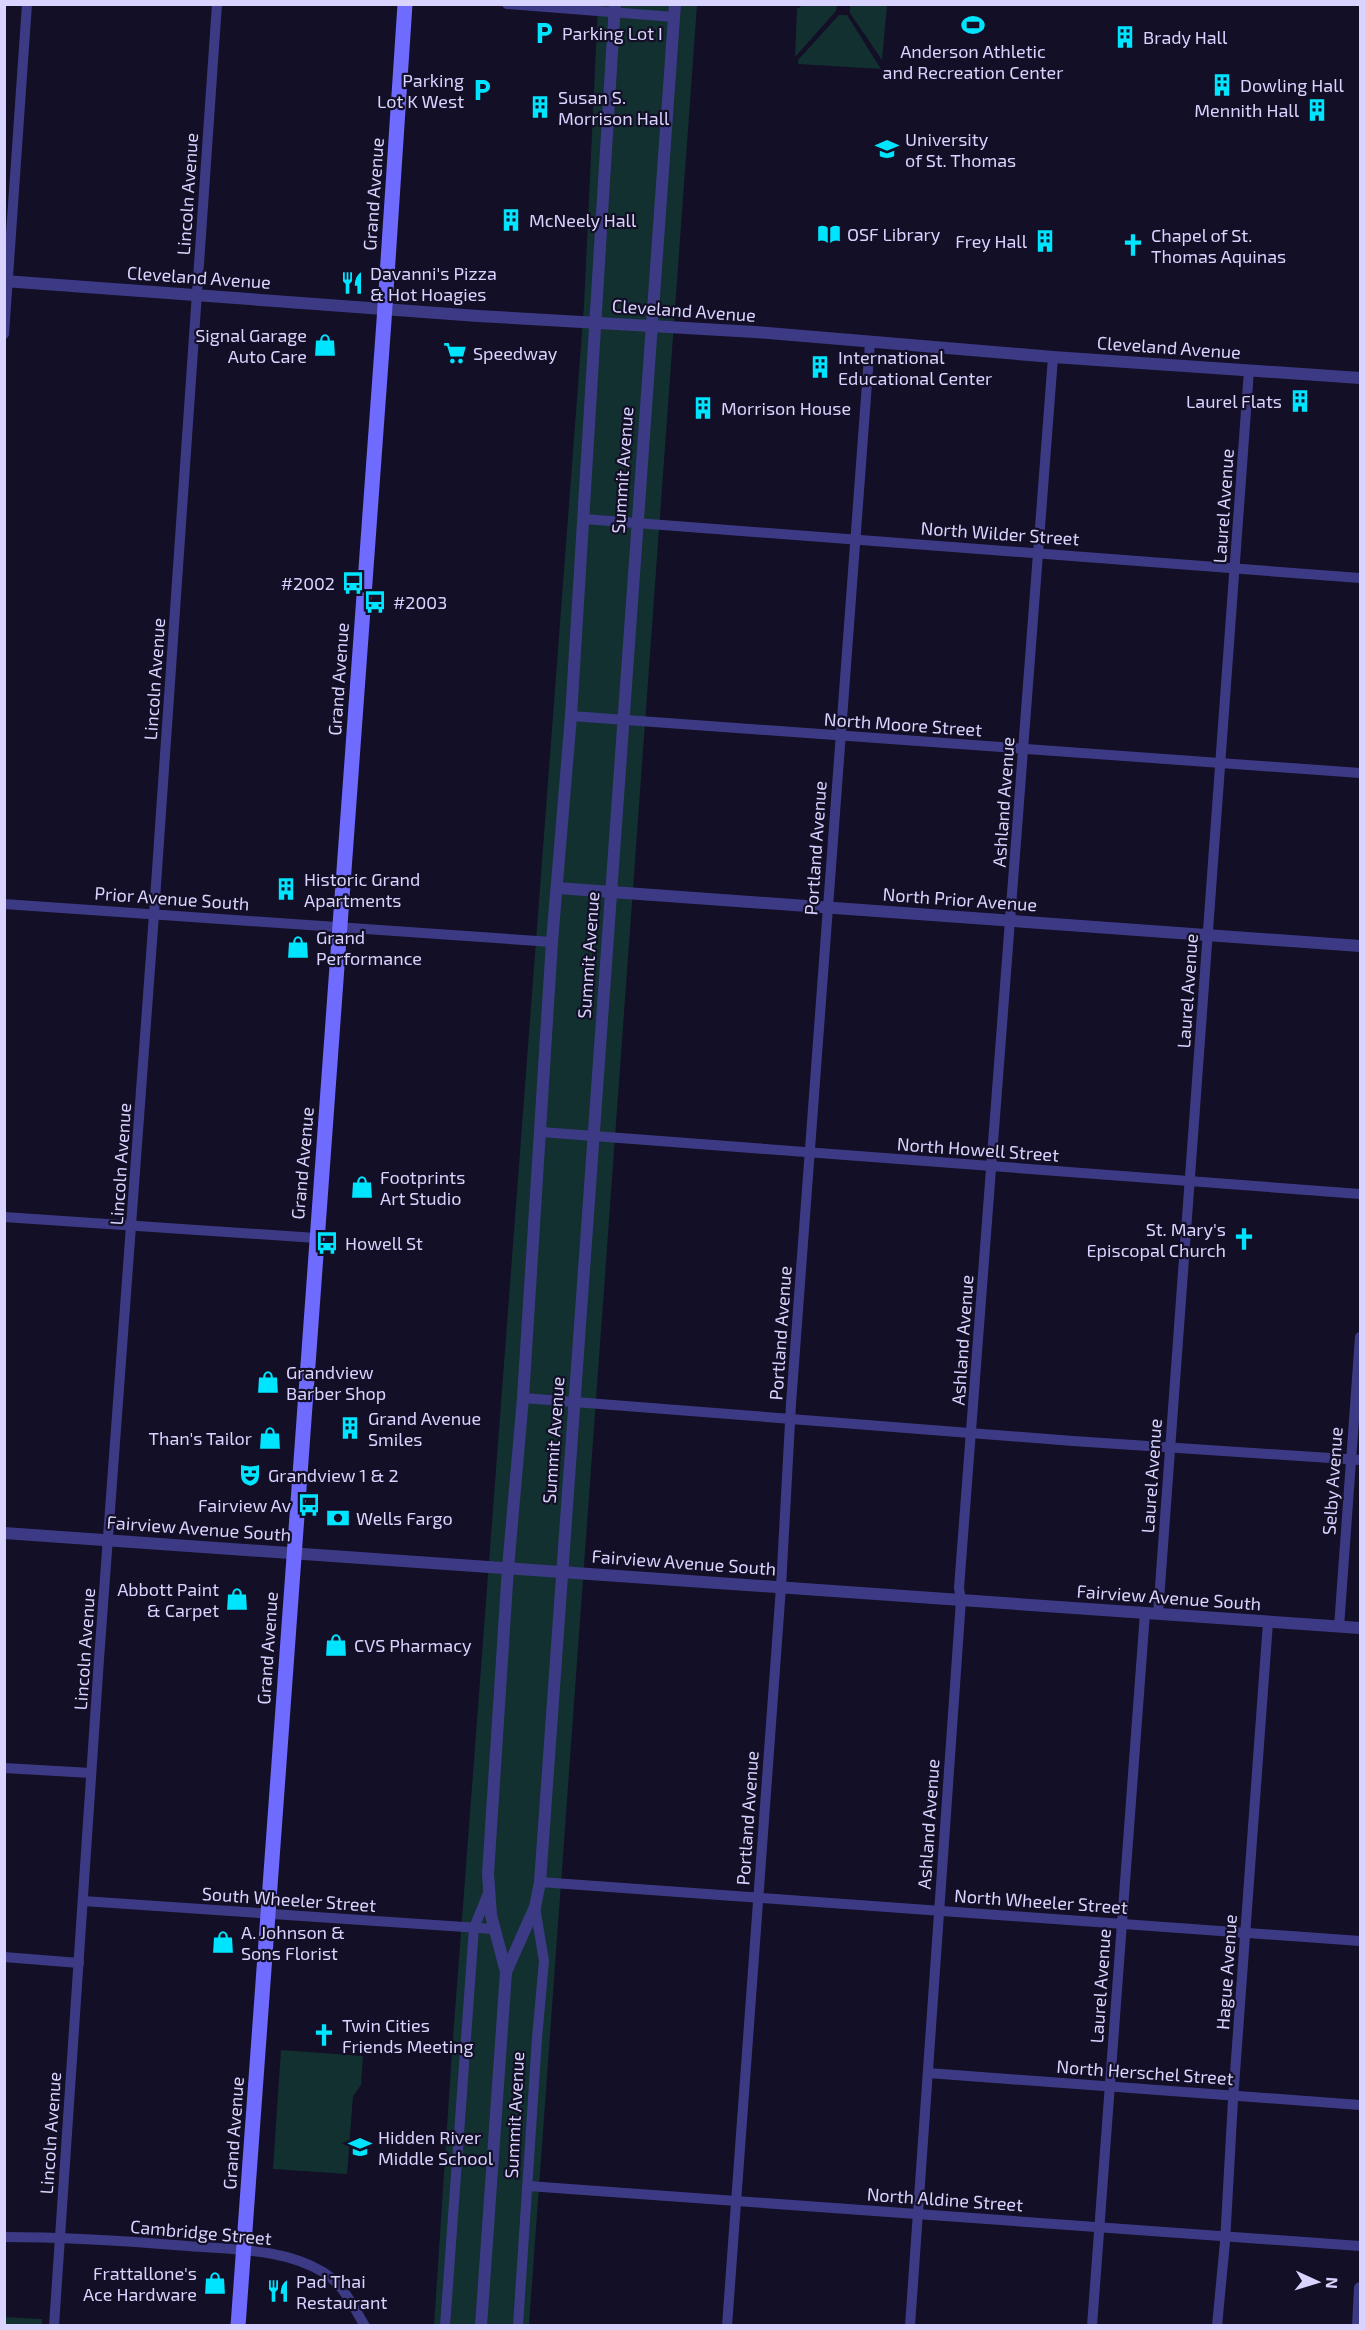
<svg xmlns="http://www.w3.org/2000/svg" width="1365" height="2330" font-family="'Exo 2',sans-serif">
<style>
.green{fill:#12302f}
.lines{fill:none;stroke-linecap:round;stroke-linejoin:round}
.minor{stroke:#3d3a85;stroke-width:10}
.tertiary{stroke:#3d3a85;stroke-width:12}
.secondary{stroke:#6f6bff;stroke-width:15}
.labels{text-anchor:middle;dominant-baseline:central;stroke-width:4.5;stroke-linejoin:round;paint-order:stroke}
.poi-label{font-size:18px;fill:#d9d4ff;stroke:#130f26;text-anchor:start}
.street-label{font-size:18px;fill:#d9d4ff;stroke:#130f26}
</style>
<rect width="100%" height="100%" fill="#130f26"/>
<g class="green">
<path d="M598 5H697L529 2325 434 2326 452 2051 584 306Z"/>
<path d="M801 5H837L836 11 795 57 797 8H800Z"/>
<path d="M850 5H887L882 60 850 13Z"/>
<path d="M839 15H847L881 69 798 64V60Z"/>
<path d="M281 2050 363 2056 361 2085 353 2096 347 2174 273 2169Z"/>
<path d="M5 2317 42 2319V2325H5Z"/>
</g>
<g class="lines">
<g class="minor">
<path d="M507 4 674 17"/>
<path d="M4 334 27 4"/>
<path d="M584 519 1360 578"/>
<path d="M571 716 1360 773"/>
<path d="M4 904 552 942"/>
<path d="M541 1132 1360 1194"/>
<path d="M4 1217 316 1238"/>
<path d="M523 1398 1073 1441 1360 1460"/>
<path d="M1158 1614 1249 370"/>
<path d="M1339 1627 1360 1337"/>
<path d="M4 1768 91 1773"/>
<path d="M540 1882 1360 1941"/>
<path d="M83 1901 494 1929"/>
<path d="M4 1957 79 1963"/>
<path d="M928 2073 1360 2105"/>
<path d="M528 2186 1360 2246"/>
<path d="M4 2237C66 2237 127 2241 188 2246 233 2250 283 2248 323 2272 343 2284 353 2306 365 2326"/>
<path d="M54 2326 99 1659 153 928 217 4"/>
<path d="M445 2326 474 1928 489 1891"/>
<path d="M518 2326 537 2038 544 1961 535 1907"/>
<path d="M727 2326 781 1587 791 1404 870 343"/>
<path d="M910 2326 961 1600 959 1588 1053 357"/>
<path d="M1092 2326 1145 1613"/>
<path d="M1217 2326 1225 2242 1233 2100 1268 1622"/>
</g>
<g class="tertiary">
<path d="M4 281 478 316 755 332 1053 357 1360 378"/>
<path d="M557 888 1360 946"/>
<path d="M4 1533 1360 1628"/>
<path d="M506 1972 491 1915 488 1874 508 1568 523 1398 552 942 571 716 615 4"/>
<path d="M481 2326 506 1972 535 1907 540 1882 675 4"/>
<path d="M1358 2326 1360 2288"/>
</g>
<path class="secondary" d="M238 2326 384 321 405 4"/>
</g>
<defs>
<g id="stadium-bare" transform="scale(1.8)"><path d="M0-5a6.5 5 0 1 0 0 10a6.5 5 0 1 0 0-10ZM-3.5-1.8h7v3.6h-7Z" fill="#00e5ff" stroke="#130f26" stroke-width="2.5" paint-order="stroke"/></g>
<g id="parking-bare" transform="scale(1.8)"><path d="M-3.5-5.5H1a3.5 3.5 0 0 1 0 7H-1V5.5H-3.5ZM-1-3.4V-.6H.8a1.4 1.4 0 0 0 0-2.8Z" fill="#00e5ff" stroke="#130f26" stroke-width="2.5" paint-order="stroke"/></g>
<g id="building-bare" transform="scale(1.8)"><path d="M-4-6H4V6H1V3H-1V6H-4ZM-2.5-4.3h1.7v1.8h-1.7ZM.8-4.3h1.7v1.8H.8ZM-2.5-1h1.7V.8h-1.7ZM.8-1h1.7V.8H.8Z" fill="#00e5ff" stroke="#130f26" stroke-width="2.5" paint-order="stroke"/></g>
<g id="university-bare" transform="scale(1.8)"><path d="M0-5L7-2L0 1L-7-2ZM-4 1L0 2.5L4 1V4Q0 6-4 4Z" fill="#00e5ff" stroke="#130f26" stroke-width="2.5" paint-order="stroke"/></g>
<g id="library-bare" transform="scale(1.8)"><path d="M-6-4Q-3-5.5-.7-3.5V5Q-3 3-6 4ZM6-4Q3-5.5 .7-3.5V5Q3 3 6 4Z" fill="#00e5ff" stroke="#130f26" stroke-width="2.5" paint-order="stroke"/></g>
<g id="church-bare" transform="scale(1.8)"><path d="M-1.2-6h2.4v3.5h3.3v2.4h-3.3V6h-2.4V-.1h-3.3v-2.4h3.3Z" fill="#00e5ff" stroke="#130f26" stroke-width="2.5" paint-order="stroke"/></g>
<g id="restaurant-bare" transform="scale(1.8)"><path d="M-5-6h1v4h1v-4h1v4h1v-4h1v5L-1.5 .5V6h-2V.5L-5-1ZM5-6V6H3V1.5H1.5Q1.5-4 5-6Z" fill="#00e5ff" stroke="#130f26" stroke-width="2.5" paint-order="stroke"/></g>
<g id="shop-bare" transform="scale(1.8)"><path d="M-5-2.5h2.3a2.7 3.5 0 0 1 5.4 0H5L5.5 6h-11ZM-1.5-2.5h3a1.5 2.3 0 0 0-3 0Z" fill="#00e5ff" stroke="#130f26" stroke-width="2.5" paint-order="stroke"/></g>
<g id="supermarket-bare" transform="scale(1.8)"><path d="M-6-5.5h2.5l.6 2H6L4.5 2H-2.5L-4.4-4H-6ZM-1.5 3.2a1.3 1.3 0 1 0 .1 0ZM3 3.2a1.3 1.3 0 1 0 .1 0Z" fill="#00e5ff" stroke="#130f26" stroke-width="2.5" paint-order="stroke"/></g>
<g id="bus-bare" transform="scale(1.8)"><path d="M-5-6H5V4H4V6H2V4H-2V6H-4V4H-5ZM-3.5-4V0h7V-4ZM-3.5 1.2v1.5H-2V1.2ZM2 1.2v1.5H3.5V1.2Z" fill="#00e5ff" stroke="#130f26" stroke-width="2.5" paint-order="stroke"/></g>
<g id="theatre-bare" transform="scale(1.8)"><path d="M-5-5.5Q0-4 5-5.5V0Q5 5 0 6Q-5 5-5 0ZM-3.3-2.5H-1v1.5H-3.3ZM1-2.5H3.3v1.5H1ZM-2.8 1Q0 5.5 2.8 1Z" fill="#00e5ff" stroke="#130f26" stroke-width="2.5" paint-order="stroke"/></g>
<g id="bank-bare" transform="scale(1.8)"><path d="M-6-4H6V4H-6ZM0-2.3a2.3 2.3 0 1 0 0 4.6a2.3 2.3 0 1 0 0-4.6Z" fill="#00e5ff" stroke="#130f26" stroke-width="2.5" paint-order="stroke"/></g>
<g id="school-bare" transform="scale(1.8)"><path d="M0-5L7-2L0 1L-7-2ZM-4 1L0 2.5L4 1V4Q0 6-4 4Z" fill="#00e5ff" stroke="#130f26" stroke-width="2.5" paint-order="stroke"/></g>
</defs>
<g fill-rule="evenodd">
<use href="#stadium-bare" x="973" y="25"/>
<use href="#parking-bare" x="544" y="33"/>
<use href="#building-bare" x="1125" y="37"/>
<use href="#building-bare" x="1222" y="85"/>
<use href="#parking-bare" x="482" y="90"/>
<use href="#building-bare" x="540" y="107"/>
<use href="#building-bare" x="1317" y="110"/>
<use href="#university-bare" x="887" y="149"/>
<use href="#building-bare" x="511" y="220"/>
<use href="#library-bare" x="829" y="234"/>
<use href="#building-bare" x="1045" y="241"/>
<use href="#church-bare" x="1133" y="245"/>
<use href="#restaurant-bare" x="352" y="283"/>
<use href="#shop-bare" x="325" y="345"/>
<use href="#supermarket-bare" x="455" y="353"/>
<use href="#building-bare" x="820" y="367"/>
<use href="#building-bare" x="1300" y="401"/>
<use href="#building-bare" x="703" y="408"/>
<use href="#bus-bare" x="353" y="583"/>
<use href="#bus-bare" x="375" y="602"/>
<use href="#building-bare" x="286" y="889"/>
<use href="#shop-bare" x="298" y="947"/>
<use href="#shop-bare" x="362" y="1187"/>
<use href="#church-bare" x="1244" y="1239"/>
<use href="#bus-bare" x="327" y="1243"/>
<use href="#shop-bare" x="268" y="1382"/>
<use href="#building-bare" x="350" y="1428"/>
<use href="#shop-bare" x="270" y="1438"/>
<use href="#theatre-bare" x="250" y="1475"/>
<use href="#bus-bare" x="309" y="1505"/>
<use href="#bank-bare" x="338" y="1518"/>
<use href="#shop-bare" x="237" y="1599"/>
<use href="#shop-bare" x="336" y="1645"/>
<use href="#shop-bare" x="223" y="1942"/>
<use href="#church-bare" x="324" y="2035"/>
<use href="#school-bare" x="360" y="2147"/>
<use href="#shop-bare" x="215" y="2283"/>
<use href="#restaurant-bare" x="278" y="2291"/>
</g>
<g class="labels">
<g class="poi-label">
<text x="562" y="33">Parking Lot I</text>
<text x="1143" y="37">Brady Hall</text>
<text x="973" y="51" text-anchor="middle">Anderson Athletic<tspan x="973" dy="21">and Recreation Center</tspan></text>
<text x="464" y="80" text-anchor="end">Parking<tspan x="464" dy="21">Lot K West</tspan></text>
<text x="1240" y="85">Dowling Hall</text>
<text x="558" y="97">Susan S.<tspan x="558" dy="21">Morrison Hall</tspan></text>
<text x="1299" y="110" text-anchor="end">Mennith Hall</text>
<text x="905" y="139">University<tspan x="905" dy="21">of St. Thomas</tspan></text>
<text x="529" y="220">McNeely Hall</text>
<text x="847" y="234">OSF Library</text>
<text x="1151" y="235">Chapel of St.<tspan x="1151" dy="21">Thomas Aquinas</tspan></text>
<text x="1027" y="241" text-anchor="end">Frey Hall</text>
<text x="370" y="273">Davanni's Pizza<tspan x="370" dy="21">&amp; Hot Hoagies</tspan></text>
<text x="307" y="335" text-anchor="end">Signal Garage<tspan x="307" dy="21">Auto Care</tspan></text>
<text x="473" y="353">Speedway</text>
<text x="838" y="357">International<tspan x="838" dy="21">Educational Center</tspan></text>
<text x="1282" y="401" text-anchor="end">Laurel Flats</text>
<text x="721" y="408">Morrison House</text>
<text x="335" y="583" text-anchor="end">#2002</text>
<text x="393" y="602">#2003</text>
<text x="304" y="879">Historic Grand<tspan x="304" dy="21">Apartments</tspan></text>
<text x="316" y="937">Grand<tspan x="316" dy="21">Performance</tspan></text>
<text x="380" y="1177">Footprints<tspan x="380" dy="21">Art Studio</tspan></text>
<text x="1226" y="1229" text-anchor="end">St. Mary's<tspan x="1226" dy="21">Episcopal Church</tspan></text>
<text x="345" y="1243">Howell St</text>
<text x="286" y="1372">Grandview<tspan x="286" dy="21">Barber Shop</tspan></text>
<text x="368" y="1418">Grand Avenue<tspan x="368" dy="21">Smiles</tspan></text>
<text x="252" y="1438" text-anchor="end">Than's Tailor</text>
<text x="268" y="1475">Grandview 1 &amp; 2</text>
<text x="291" y="1505" text-anchor="end">Fairview Av</text>
<text x="356" y="1518">Wells Fargo</text>
<text x="219" y="1589" text-anchor="end">Abbott Paint<tspan x="219" dy="21">&amp; Carpet</tspan></text>
<text x="354" y="1645">CVS Pharmacy</text>
<text x="241" y="1932">A. Johnson &amp;<tspan x="241" dy="21">Sons Florist</tspan></text>
<text x="342" y="2025">Twin Cities<tspan x="342" dy="21">Friends Meeting</tspan></text>
<text x="378" y="2137">Hidden River<tspan x="378" dy="21">Middle School</tspan></text>
<text x="197" y="2273" text-anchor="end">Frattallone's<tspan x="197" dy="21">Ace Hardware</tspan></text>
<text x="296" y="2281">Pad Thai<tspan x="296" dy="21">Restaurant</tspan></text>
</g>
<g class="street-label">
<text transform="translate(187 194) rotate(-86)">Lincoln Avenue</text>
<text transform="translate(373 194) rotate(-86)">Grand Avenue</text>
<text transform="translate(199 277) rotate(4)">Cleveland Avenue</text>
<text transform="translate(684 310) rotate(4)">Cleveland Avenue</text>
<text transform="translate(1169 347) rotate(4)">Cleveland Avenue</text>
<text transform="translate(622 470) rotate(-86)">Summit Avenue</text>
<text transform="translate(1223 506) rotate(-86)">Laurel Avenue</text>
<text transform="translate(1000 533) rotate(4)">North Wilder Street</text>
<text transform="translate(154 679) rotate(-86)">Lincoln Avenue</text>
<text transform="translate(338 679) rotate(-86)">Grand Avenue</text>
<text transform="translate(903 724) rotate(4)">North Moore Street</text>
<text transform="translate(1003 802) rotate(-86)">Ashland Avenue</text>
<text transform="translate(815 848) rotate(-86)">Portland Avenue</text>
<text transform="translate(172 898) rotate(4)">Prior Avenue South</text>
<text transform="translate(960 899) rotate(4)">North Prior Avenue</text>
<text transform="translate(588 955) rotate(-86)">Summit Avenue</text>
<text transform="translate(1187 991) rotate(-86)">Laurel Avenue</text>
<text transform="translate(978 1149) rotate(4)">North Howell Street</text>
<text transform="translate(302 1163) rotate(-85)">Grand Avenue</text>
<text transform="translate(120 1164) rotate(-86)">Lincoln Avenue</text>
<text transform="translate(780 1333) rotate(-86)">Portland Avenue</text>
<text transform="translate(962 1340) rotate(-86)">Ashland Avenue</text>
<text transform="translate(553 1440) rotate(-86)">Summit Avenue</text>
<text transform="translate(1151 1476) rotate(-86)">Laurel Avenue</text>
<text transform="translate(1332 1481) rotate(-86)">Selby Avenue</text>
<text transform="translate(199 1528) rotate(4)">Fairview Avenue South</text>
<text transform="translate(684 1562) rotate(4)">Fairview Avenue South</text>
<text transform="translate(1169 1597) rotate(4)">Fairview Avenue South</text>
<text transform="translate(267 1648) rotate(-86)">Grand Avenue</text>
<text transform="translate(84 1649) rotate(-86)">Lincoln Avenue</text>
<text transform="translate(747 1818) rotate(-86)">Portland Avenue</text>
<text transform="translate(928 1824) rotate(-86)">Ashland Avenue</text>
<text transform="translate(289 1899) rotate(4)">South Wheeler Street</text>
<text transform="translate(1041 1901) rotate(4)">North Wheeler Street</text>
<text transform="translate(1226 1972) rotate(-86)">Hague Avenue</text>
<text transform="translate(1100 1986) rotate(-86)">Laurel Avenue</text>
<text transform="translate(1145 2072) rotate(4)">North Herschel Street</text>
<text transform="translate(514 2115) rotate(-87)">Summit Avenue</text>
<text transform="translate(50 2133) rotate(-86)">Lincoln Avenue</text>
<text transform="translate(233 2133) rotate(-86)">Grand Avenue</text>
<text transform="translate(945 2199) rotate(4)">North Aldine Street</text>
<text transform="translate(201 2232) rotate(5)">Cambridge Street</text>
</g>
</g>
<rect width="1365" height="2330" fill="none" stroke="#d9d4ff" stroke-width="12"/>
<g transform="translate(1317 2282) rotate(94)" stroke="#130f26" stroke-width="4.5" paint-order="stroke">
<path d="M0-4.5L10 22L0 15L-10 22Z" fill="#d9d4ff"/>
<text y="-9" font-size="16" font-weight="bold" text-anchor="middle" fill="#d9d4ff">N</text>
</g>
</svg>
